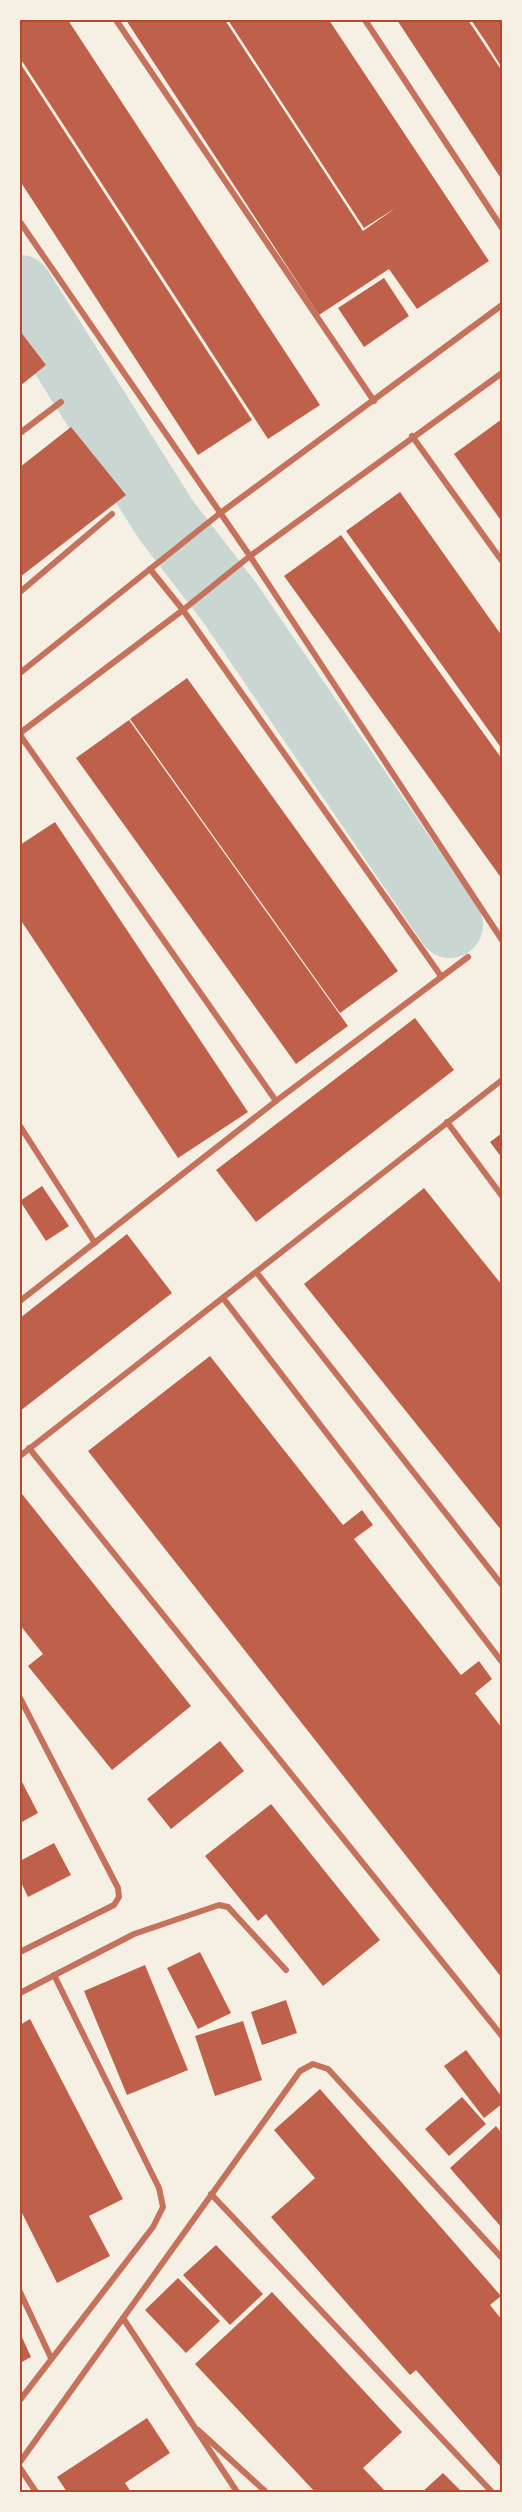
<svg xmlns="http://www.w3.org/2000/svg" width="522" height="2512" font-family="Helvetica,sans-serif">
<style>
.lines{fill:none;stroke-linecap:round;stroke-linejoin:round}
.river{stroke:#c9d6d2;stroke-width:66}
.building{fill:#bf614a}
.minor{stroke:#c5725c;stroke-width:6}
.neatline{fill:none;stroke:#b5482f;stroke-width:2}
</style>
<rect width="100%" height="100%" fill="#f6efe4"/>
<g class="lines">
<path class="river" d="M20 288 166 520 230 603 450 925"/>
</g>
<g class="building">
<path d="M20 20H68L320 405 268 439 20 58Z"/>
<path d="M126 20H225L363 231 397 207 364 228 228 20H329L489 261 417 309 389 269 319 315Z"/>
<path d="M397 20H468L502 71V180Z"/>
<path d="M471 20H502V68L486 42Z"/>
<path d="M20 63 252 420 198 455 20 181Z"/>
<path d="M384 278 409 316 364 347 338 308Z"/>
<path d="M20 331 46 365 20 386Z"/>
<path d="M502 419V522L454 454Z"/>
<path d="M71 427 126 495 20 577V467Z"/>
<path d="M400 492 502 636V749L346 531Z"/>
<path d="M341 535 502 759V879L284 576Z"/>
<path d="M187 678 398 971 340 1013 130 719Z"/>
<path d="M129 720 348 1026 296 1064 76 758Z"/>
<path d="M55 822 248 1112 178 1158 20 919V845Z"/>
<path d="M415 1018 454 1070 256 1222 216 1170Z"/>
<path d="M502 1133V1158L490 1142Z"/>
<path d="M42 1186 69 1226 46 1241 20 1201Z"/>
<path d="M424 1188 502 1285V1531L304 1284Z"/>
<path d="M127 1234 172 1293 20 1411V1318Z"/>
<path d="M210 1356 343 1525 362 1510 373 1525 354 1539 461 1675 479 1661 492 1679 475 1693 502 1728V1978L88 1451Z"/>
<path d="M22 1494 191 1706 112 1770 28 1666 43 1654 20 1625V1496Z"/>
<path d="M220 1741 244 1771 171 1829 147 1799Z"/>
<path d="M20 1778 38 1813 20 1823Z"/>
<path d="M271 1804 380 1940 323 1986 266 1914 258 1921 205 1856Z"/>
<path d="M54 1843 71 1875 28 1897 20 1880V1861Z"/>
<path d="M200 1952 231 2013 198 2029 167 1968Z"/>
<path d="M145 1965 188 2070 127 2095 84 1991Z"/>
<path d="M286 2000 297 2033 262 2045 251 2012Z"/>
<path d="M30 2019 123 2199 89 2216 110 2256 57 2283 20 2209V2025Z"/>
<path d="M243 2021 262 2080 215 2096 195 2036Z"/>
<path d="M466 2050 502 2097V2104L484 2118 444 2066Z"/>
<path d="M320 2089 501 2296 490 2305 502 2320V2468L416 2370 410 2375 271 2217 315 2178 274 2130Z"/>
<path d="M462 2097 486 2124 449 2156 425 2129Z"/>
<path d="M496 2126 502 2134V2228L450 2168Z"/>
<path d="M216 2245 263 2294 230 2325 183 2275Z"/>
<path d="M178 2278 220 2321 186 2353 145 2310Z"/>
<path d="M272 2292 402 2432 363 2468 386 2492H315L195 2364Z"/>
<path d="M20 2333 31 2357 20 2363Z"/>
<path d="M147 2418 170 2453 125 2483 131 2492H67L57 2477Z"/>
<path d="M443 2473 462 2492H422Z"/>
</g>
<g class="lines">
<g class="minor">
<path d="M116 20 374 401"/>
<path d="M365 20 502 228"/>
<path d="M20 222 250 556 502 940"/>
<path d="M20 433 61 402"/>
<path d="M412 436 502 561"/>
<path d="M150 569 183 610 441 976"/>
<path d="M20 592 112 514"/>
<path d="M20 673 219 514 502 305"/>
<path d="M20 733 183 610 250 556 502 373"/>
<path d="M20 735 276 1101"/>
<path d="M447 1122 502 1196"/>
<path d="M20 1126 95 1243"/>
<path d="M257 1273 502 1585"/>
<path d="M223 1298 502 1662"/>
<path d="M20 1301 276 1101 468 957"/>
<path d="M29 1448 502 2036"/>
<path d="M20 1456 502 1080"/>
<path d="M20 1698 118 1888 119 1897 114 1905 20 1952"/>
<path d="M20 1993 134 1934 219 1905 228 1907 286 1970"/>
<path d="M211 2194 492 2492"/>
<path d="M20 2292 51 2358"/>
<path d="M123 2318 237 2492"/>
<path d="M20 2400 153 2227 163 2207 159 2188 54 1975"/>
<path d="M198 2430 266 2492"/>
<path d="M20 2462 300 2071 313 2064 328 2069 502 2258"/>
<path d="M20 2468 36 2492"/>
</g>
</g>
<rect width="522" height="2512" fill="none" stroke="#f6efe4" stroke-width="42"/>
<rect x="21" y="21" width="480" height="2470" class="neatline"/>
</svg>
